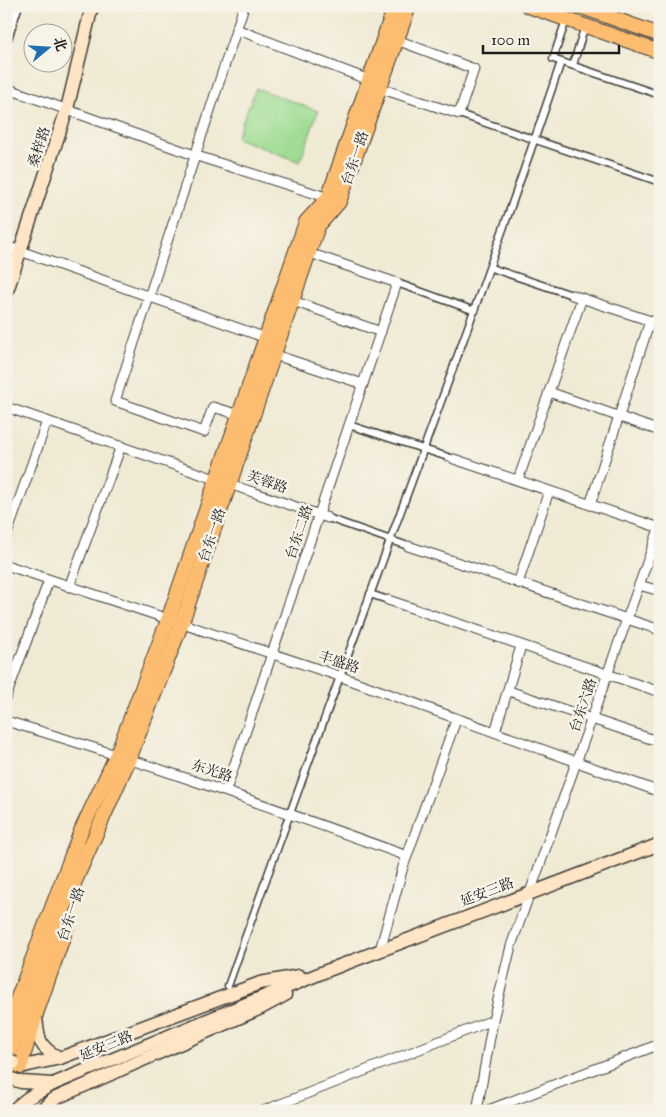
<svg xmlns="http://www.w3.org/2000/svg" width="666" height="1117" font-family="'IM FELL Great Primer','Noto Serif SC',serif">
<style>
.green{fill:#9edd93;stroke:#5d7c58}
.lines{fill:none;stroke-linecap:round;stroke-linejoin:round}
.pedestrian-casing{stroke:#3c3b37;stroke-width:9}
.minor-casing{stroke:#3c3b37;stroke-width:11}
.tertiary-casing{stroke:#3c3b37;stroke-width:14}
.secondary-casing{stroke:#3c3b37;stroke-width:15}
.primary-casing{stroke:#3c3b37;stroke-width:16}
.pedestrian{stroke:#fff;stroke-width:6}
.minor{stroke:#fff;stroke-width:9}
.tertiary{stroke:#fff;stroke-width:11}
.secondary{stroke:#fee5c5;stroke-width:12}
.primary{stroke:#fcbd6f;stroke-width:14}
.secondary-bridge-casing{stroke:#3c3b37;stroke-width:15;stroke-linecap:butt}
.secondary-bridge{stroke:#fee5c5;stroke-width:12}
.labels{text-anchor:middle;dominant-baseline:central;stroke-width:5;stroke-linejoin:round;paint-order:stroke}
.street-label{font-size:14px;fill:#1c1c1c;stroke:#f7f3e8}
</style>
<rect width="100%" height="100%" fill="#f7f3e8"/>
<filter id="ink" filterUnits="userSpaceOnUse"><feTurbulence type="fractalNoise" baseFrequency=".02" numOctaves="2"/><feDisplacementMap in="SourceGraphic" scale="10" xChannelSelector="R" yChannelSelector="G"/><feConvolveMatrix kernelMatrix="1 2 1 2 8 2 1 2 1" color-interpolation-filters="sRGB"/></filter>
<filter id="wash" filterUnits="userSpaceOnUse"><feTurbulence type="fractalNoise" baseFrequency=".0096" numOctaves="4" result="noise"/><feDisplacementMap in="SourceGraphic" scale="20" xChannelSelector="R" yChannelSelector="G"/><feGaussianBlur stdDeviation="1.12" result="paint"/><feColorMatrix in="noise" values="0 0 0 0 0 0 0 0 0 0 0 0 0 0 0 0 0 1.4 0 .05"/><feComposite in="paint" operator="in"/></filter>
<g filter="url(#wash)">
<rect width="100%" height="100%" fill="#efead3"/>
<path class="green" d="M256 88 318 111 300 162 236 138Z"/>
</g>
<g filter="url(#ink)">
<g class="lines">
<g class="pedestrian-casing">
<g id="pedestrian">
<path d="M565 23 553 59 660 95"/>
<path d="M573 65 584 29"/>
<path d="M459 114 660 182"/>
<path d="M491 268 572 295"/>
<path d="M397 283 475 311"/>
<path d="M349 425 454 459"/>
<path d="M328 518 408 546"/>
<path d="M370 594 388 600"/>
<path d="M228 986C337 677 456 372 561 62"/>
</g>
</g>
<g class="minor-casing">
<g id="minor">
<path d="M236 29 369 80"/>
<path d="M6 88 197 156 332 199"/>
<path d="M379 88 459 114 474 69 397 40"/>
<path d="M6 246 269 339"/>
<path d="M572 295 660 324"/>
<path d="M293 301 381 332"/>
<path d="M275 355 363 384"/>
<path d="M549 392 660 431"/>
<path d="M6 407 328 518"/>
<path d="M240 415 213 407 204 432 115 401 244 6"/>
<path d="M454 459 660 528"/>
<path d="M518 480 582 298"/>
<path d="M590 505 650 321"/>
<path d="M6 537 47 421"/>
<path d="M408 546 660 630"/>
<path d="M6 565 339 676 660 792"/>
<path d="M518 583 549 491"/>
<path d="M639 585 660 591"/>
<path d="M69 587 121 446"/>
<path d="M388 600 660 692"/>
<path d="M509 691 660 742"/>
<path d="M6 697 49 580"/>
<path d="M6 721C142 761 274 808 407 856"/>
<path d="M495 732 521 646"/>
<path d="M226 790 397 283 318 256"/>
<path d="M380 950 403 867 456 720"/>
<path d="M263 1111 493 1020"/>
<path d="M477 1111 493 1020 511 946 660 526"/>
<path d="M486 1111 660 1044"/>
</g>
</g>
<g class="tertiary-casing">
<path id="tertiary" d="M6 37 16 6"/>
</g>
<g class="secondary-casing">
<g id="secondary">
<path d="M6 294 67 109 92 6"/>
<path d="M36 1017C38 1039 39 1048 60 1058"/>
<path d="M20 1067 60 1058 260 983 299 976"/>
<path d="M53 1084 326 971 660 844"/>
<path d="M40 1111 54 1099 261 1008 285 995"/>
</g>
</g>
<g class="primary-casing">
<g id="primary">
<path d="M528 6 660 52"/>
<path d="M579 6 660 35"/>
<path d="M6 1029 81 831 117 754 168 620 306 222 328 198 395 6"/>
<path d="M20 1067 36 1014 68 923"/>
<path d="M6 1078 11 1048 68 897 129 759 181 625 318 226 339 202 409 6"/>
</g>
</g>
<use href="#pedestrian" class="pedestrian"/>
<use href="#minor" class="minor"/>
<use href="#tertiary" class="tertiary"/>
<use href="#secondary" class="secondary"/>
<use href="#primary" class="primary"/>
<g class="secondary-bridge-casing">
<g id="secondary-bridge">
<path d="M6 1058 14 1063"/>
<path d="M6 1077 21 1082 53 1084"/>
<path d="M12 1111 28 1098 53 1084"/>
</g>
</g>
<use href="#secondary-bridge" class="secondary-bridge"/>
</g>
</g>
<g class="labels">
<g class="street-label">
<text transform="translate(39 147) rotate(-72)">桑梓路</text>
<text transform="translate(355 158) rotate(-71)">台东一路</text>
<text transform="translate(267 482) rotate(19)">芙蓉路</text>
<text transform="translate(299 532) rotate(-71)">台东二路</text>
<text transform="translate(212 535) rotate(-71)">台东一路</text>
<text transform="translate(339 662) rotate(19)">丰盛路</text>
<text transform="translate(583 705) rotate(-71)">台东六路</text>
<text transform="translate(212 771) rotate(18)">东光路</text>
<text transform="translate(487 892) rotate(-21)">延安三路</text>
<text transform="translate(71 914) rotate(-71)">台东一路</text>
<text transform="translate(106 1046) rotate(-23)">延安三路</text>
</g>
</g>
<rect width="666" height="1117" fill="none" stroke="#f7f3e8" stroke-width="25"/>
<g transform="translate(48 48) rotate(72)"><circle r="24" fill="#f7f3e8" stroke="#9f9d96"/>
<path d="M0-4L9 19L0 12L-9 19Z" fill="#1f6fb2"/>
<text y="-8" font-size="14" font-weight="bold" text-anchor="middle" fill="#1c1c1c">北</text>
</g>
<path d="M483 45v8h136v-8" fill="none" stroke="#1c1c1c" stroke-width="2.5"/>
<text x="491" y="45" font-size="15" fill="#1c1c1c" stroke="#f7f3e8" stroke-width="4" paint-order="stroke">100 m</text>
</svg>
